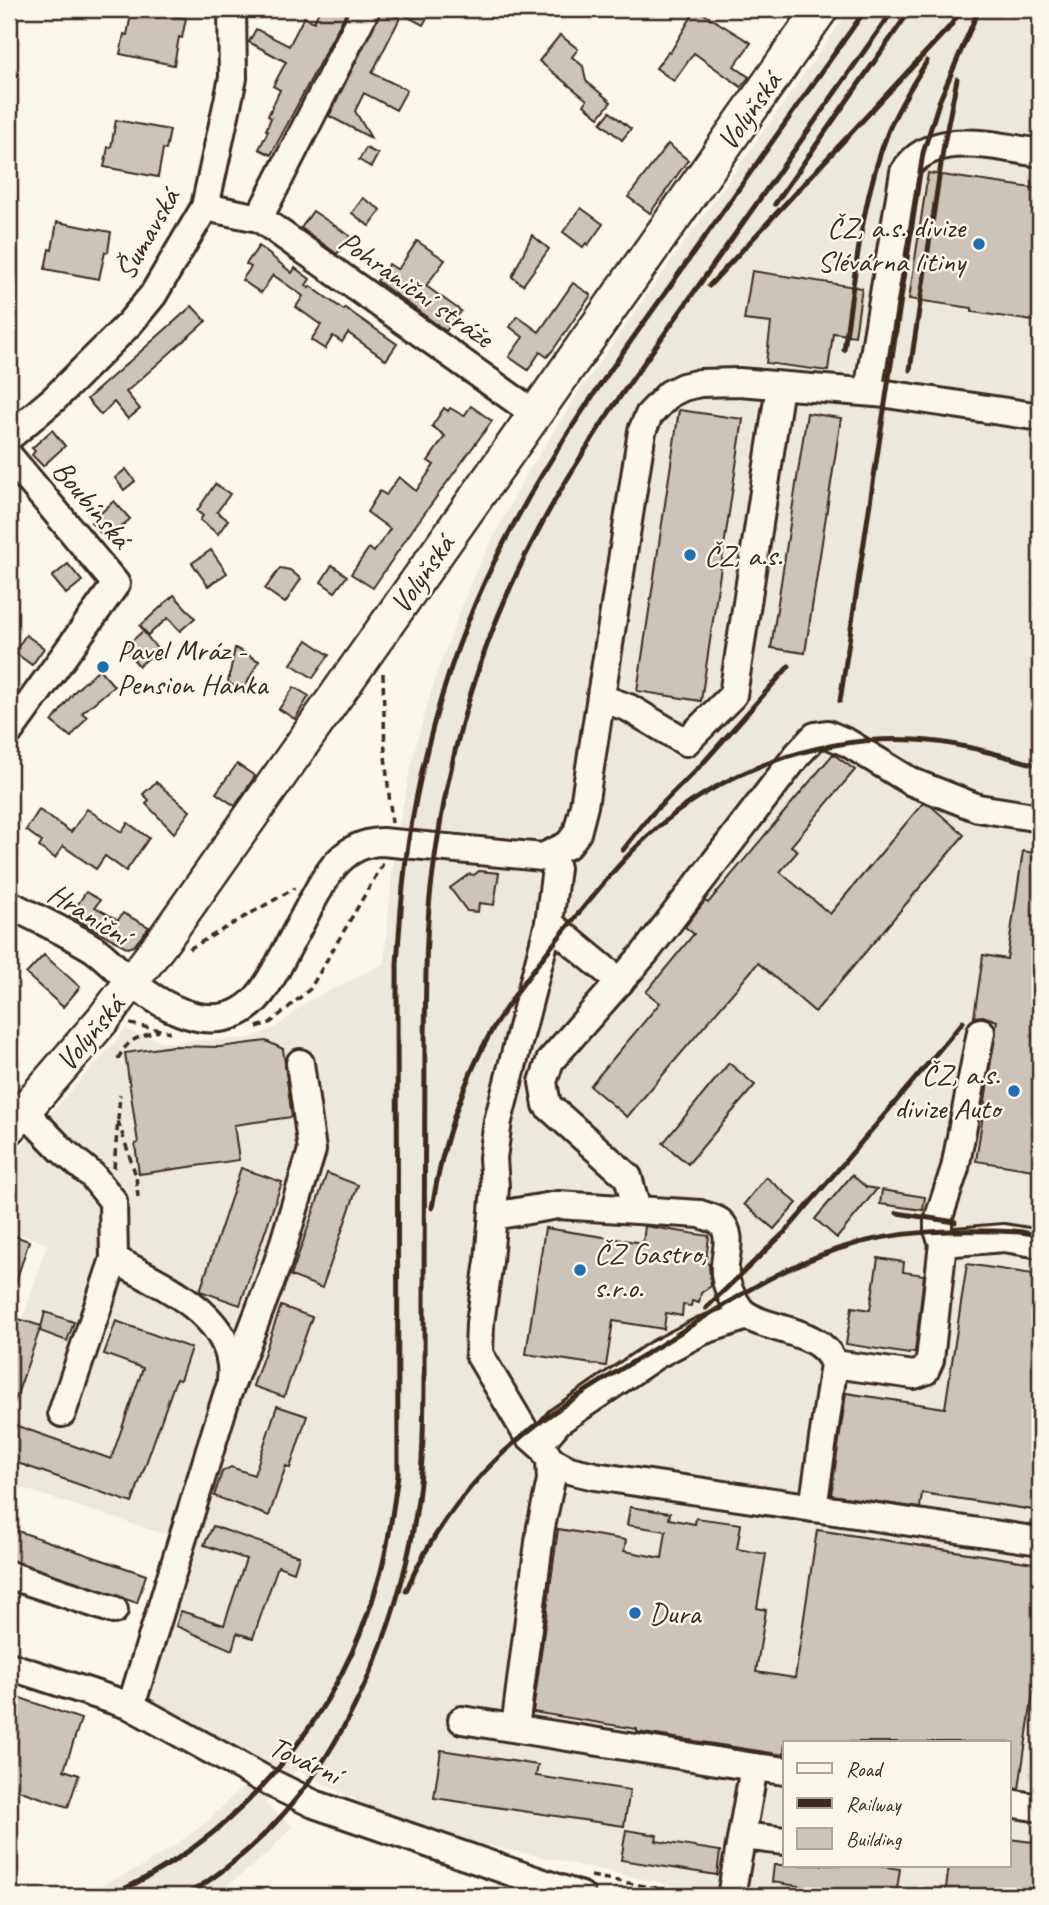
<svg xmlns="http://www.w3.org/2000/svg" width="1049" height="1905" font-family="Caveat,sans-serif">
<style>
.built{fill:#ede8dd;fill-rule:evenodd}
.building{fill:#ccc4b9;stroke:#3b2a1e;stroke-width:2}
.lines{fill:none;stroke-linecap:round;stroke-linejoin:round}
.minor-casing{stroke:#3b2a1e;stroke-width:32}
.major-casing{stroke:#3b2a1e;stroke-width:38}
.path{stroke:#3b2a1e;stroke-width:3.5;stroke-dasharray:7 5;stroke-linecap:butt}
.minor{stroke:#fbf7ec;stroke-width:26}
.major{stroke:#fbf7ec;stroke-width:33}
.rail{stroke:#3b2a1e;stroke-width:5}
.poi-dot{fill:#1f6fb2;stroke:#fbf7ec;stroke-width:2.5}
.labels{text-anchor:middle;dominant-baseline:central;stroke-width:5;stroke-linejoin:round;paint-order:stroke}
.street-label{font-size:30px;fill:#3b2a1e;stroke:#fbf7ec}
.poi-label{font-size:30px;fill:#3b2a1e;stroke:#fbf7ec;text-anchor:start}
</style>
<rect width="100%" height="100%" fill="#fbf7ec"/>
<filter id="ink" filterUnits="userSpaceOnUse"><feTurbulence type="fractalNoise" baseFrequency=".0143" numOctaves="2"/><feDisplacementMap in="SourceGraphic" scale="14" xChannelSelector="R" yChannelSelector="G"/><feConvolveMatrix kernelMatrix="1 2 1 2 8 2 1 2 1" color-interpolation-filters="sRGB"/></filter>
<g filter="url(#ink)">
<path class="built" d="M850 9H1040V1896H722L416 1830 297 1770 265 1803 292 1826 268 1853 239 1877 211 1896H78L143 1866 171 1848 204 1824 266 1764 144 1700 195 1544 9 1484V1360L47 1244 9 1230V1160L125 1030 163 1042 251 1038 278 1026 305 1003 384 964 395 843 415 748 436 675 474 575 523 480 581 388ZM785 1742H1009V1865H785Z"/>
<g class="building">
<path d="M132 9 186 18 182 38 179 37 174 65 120 54 124 34 127 35Z"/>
<path d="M320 9H348L271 155 259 149 268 131 266 130 271 118 268 116 280 90 273 86 286 62 249 42 256 29 289 46 304 17 314 22Z"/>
<path d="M382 9 400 18 372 73 407 90 396 110 364 93 355 111 371 138 329 116Z"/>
<path d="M393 9H432L423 25Z"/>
<path d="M696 9 751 43 734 66 749 77 741 87 694 53 674 81 656 68 668 52 670 53Z"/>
<path d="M560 35 578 49 572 57 583 66 586 81 611 102 599 117 584 105 587 100 539 61Z"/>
<path d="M610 112 631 129 622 140 601 123Z"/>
<path d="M116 120 170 130 166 150 163 149 158 177 104 167 108 147H111Z"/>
<path d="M668 144 688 160 650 213 628 197Z"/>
<path d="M366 148 378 154 371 167 359 160Z"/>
<path d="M928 173 1040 189V322L972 312V308L909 299Z"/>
<path d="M363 198 381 210 369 226 352 213Z"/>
<path d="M581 208 603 224 588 245 586 243 583 247 563 232Z"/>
<path d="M313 211 350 236 337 254 301 228Z"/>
<path d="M57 222 111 232 108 252H105L99 279 45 269 49 249 52 250Z"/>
<path d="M532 235 549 249 523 285 512 277Z"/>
<path d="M417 241 445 260 426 286 461 311 446 331 377 281 389 264 397 269 399 268Z"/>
<path d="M259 246 292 273 295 268 310 279 306 285 309 288 310 286 344 310 345 308 397 344 386 360 348 333 342 342 333 336 325 349 311 340 321 325 296 307 303 296 273 275 261 293 242 280 251 267 246 264Z"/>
<path d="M752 271 862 288 855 336 833 333 828 371 766 363 771 323 744 320Z"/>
<path d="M573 283 591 295 553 350 547 357 540 352 528 370 509 357 523 337 510 327 517 316 539 332Z"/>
<path d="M192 306 206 321 126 392 140 409 128 419 114 402 101 415 87 399Z"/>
<path d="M471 406 492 421 413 529 373 588 351 574 369 548 374 552 390 529 367 512 380 491 386 495 399 477 416 491 434 465 428 461 445 436 432 426 444 408 448 411 450 408 464 416Z"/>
<path d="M679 410 743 419 701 701 637 691Z"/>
<path d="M807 413 841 418 805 653 771 648Z"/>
<path d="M52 430 65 446 43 466 32 455 35 451 32 448Z"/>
<path d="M126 469 135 481 124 490 115 478Z"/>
<path d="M215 484 230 494 217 512 228 520 218 534 200 520 203 516 197 511Z"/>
<path d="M114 501 130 519 107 540 91 522Z"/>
<path d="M211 550 227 573 208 586 192 563Z"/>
<path d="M68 564 82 581 66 594 52 577Z"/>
<path d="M332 565 347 576 335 592 321 582Z"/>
<path d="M280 568 290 570 301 579 285 603 265 589Z"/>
<path d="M174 595 195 618 180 631 168 618 148 635 140 626Z"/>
<path d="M143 631 158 650 139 666 124 648Z"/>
<path d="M26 635 44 648 32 665 14 652Z"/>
<path d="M307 640 329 655 313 678 291 664Z"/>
<path d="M235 648 259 661 242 692 228 682Z"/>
<path d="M99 669 114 686 82 713 87 717 71 737 52 722 75 691Z"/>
<path d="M294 687 309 696 295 719 279 709Z"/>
<path d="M833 754 855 770 791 846 798 851 780 872 830 914 923 803 931 806 964 835 815 1012 758 963 627 1117 590 1086 660 1003 646 992 694 934 685 927 705 901 708 903Z"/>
<path d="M237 764 255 776 235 806 216 793Z"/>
<path d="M156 782 190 811 174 833 146 804 149 800 143 794Z"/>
<path d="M87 809 122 832 128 823 149 838 126 871 105 856 96 869 63 846 55 858 39 847 42 842 26 830 39 810 71 832Z"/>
<path d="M1023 851 1040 854V1171L976 1161 997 1021 983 1016 974 1017 982 963 983 955 1007 959Z"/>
<path d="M479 871 499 873 494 905 479 903 478 912 467 911 450 888 469 874 474 875Z"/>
<path d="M86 892 100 900 95 907 118 920 123 913 149 927 134 946 128 948 70 916Z"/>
<path d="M44 955 80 987 63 1007 26 974Z"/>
<path d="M266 1041 283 1049 292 1117 234 1125 239 1160 139 1174 135 1144 138 1143 125 1053 173 1046 220 1047Z"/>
<path d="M729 1063 755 1085 688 1164 663 1143Z"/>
<path d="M241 1168 282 1182 240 1305 200 1291Z"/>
<path d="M327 1173 358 1185 322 1288 291 1276Z"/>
<path d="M852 1175 866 1187 877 1189 837 1238 815 1219Z"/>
<path d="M766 1177 797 1203 774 1229 744 1204Z"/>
<path d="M882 1190 925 1197 923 1210 880 1204Z"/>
<path d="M645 1226 709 1236 706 1261 709 1265 711 1286 701 1293 699 1303 692 1301 691 1306 683 1305 682 1316 666 1313 664 1329 613 1321 606 1366 526 1354 545 1228 643 1243Z"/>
<path d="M9 1234 29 1241 12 1294H9Z"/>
<path d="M878 1258 904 1262 903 1272 924 1275 915 1352H910L909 1354 846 1344 852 1307 870 1310Z"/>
<path d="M967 1264 1040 1275V1511L922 1493 920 1508 831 1495 846 1393 945 1408Z"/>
<path d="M281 1306 312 1317 284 1397 253 1386Z"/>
<path d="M45 1312 74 1322 67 1341 40 1331Z"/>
<path d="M9 1316 41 1326 11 1412H9V1371L12 1362 9 1361Z"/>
<path d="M116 1321 191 1348 180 1380 176 1379 132 1503 9 1460V1423L111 1459 143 1368 104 1354Z"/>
<path d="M277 1406 307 1416 290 1468 286 1466 269 1516 214 1496 222 1472 231 1467 254 1475Z"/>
<path d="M630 1507 670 1513 669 1519 695 1524 696 1518 741 1524 737 1549 766 1554 757 1608 766 1610 756 1672 795 1678 817 1530 1040 1564V1673L1037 1693 1033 1692 1019 1789 1009 1788V1742H785L784 1755 637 1732V1729L533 1712 558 1529 626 1540 624 1551 662 1558 666 1531 627 1525Z"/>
<path d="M213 1526 299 1556 294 1572 278 1566 253 1638 237 1633 232 1650 176 1626 181 1611 224 1625 246 1559 204 1545Z"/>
<path d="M9 1528 146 1575 137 1603 9 1560Z"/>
<path d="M9 1694 81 1719 64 1770 79 1775 68 1807 9 1787Z"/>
<path d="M441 1750 538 1765 536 1776 630 1790 624 1826 434 1798Z"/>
<path d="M626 1830 657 1835 656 1841 720 1851 717 1875 621 1860Z"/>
<path d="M1009 1839 1040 1843V1896H945L949 1865H1009Z"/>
<path d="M774 1865H873L900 1869 896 1896H863L772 1882Z"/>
</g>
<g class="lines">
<g class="minor-casing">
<g id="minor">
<path d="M205 207 259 218 535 414"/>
<path d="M259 218 366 9"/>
<path d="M868 392 904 172C932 127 997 147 1040 153"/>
<path d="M9 437 54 399 129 324 153 295 205 207 233 78 232 9"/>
<path d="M9 456 116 584 9 732"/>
<path d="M601 698 629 708 686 742 733 695 780 386"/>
<path d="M9 904C37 919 67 932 94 949 107 958 118 971 130 981 159 1004 200 1030 237 1013 257 1004 268 984 278 966 288 947 298 928 308 909 325 877 341 843 382 842L543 857 568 845 577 833 584 806 642 431 649 415 669 394 683 387 700 383 739 382 887 394 1040 417"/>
<path d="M549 923 620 982"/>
<path d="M24 1111 62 1150 92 1175 113 1201 114 1259C160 1284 238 1316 231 1380"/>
<path d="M637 1210 628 1177 547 1105 543 1082 550 1061 645 953 798 754 815 736 827 734 848 743 912 782 978 808 1040 818"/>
<path d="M493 1216 558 1205 700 1214C705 1216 715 1218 720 1222 735 1235 723 1257 725 1274 726 1286 732 1298 739 1308 756 1332 820 1325 834 1364L813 1508"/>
<path d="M943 1243 1004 1238 1040 1244"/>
<path d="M834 1364 914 1375 925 1371 930 1360 943 1243 938 1230V1220L955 1168 981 1032"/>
<path d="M62 1413 114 1259"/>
<path d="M539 1444 559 1421 656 1355 702 1331 747 1316"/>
<path d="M550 1460 569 1470 595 1476 1040 1541"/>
<path d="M9 1575 114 1610"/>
<path d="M9 1666 131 1706 267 1781 314 1804 581 1896"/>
<path d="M131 1706 227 1395 278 1262 312 1150 300 1063"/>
<path d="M462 1720 754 1767 731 1896"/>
<path d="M515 1728 541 1527 551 1480 550 1460 543 1448 526 1433 479 1354 480 1323 489 1261 495 1187 493 1158 498 1121 549 923 556 868 551 854"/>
<path d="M754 1767 785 1771"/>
<path d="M1009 1803 1040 1808"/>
<path d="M742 1836 785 1841"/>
</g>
</g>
<g class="major-casing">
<path id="major" d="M9 1128 104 1018 165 938 821 9"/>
</g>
<g class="path">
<path d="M383 673 385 756 392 823"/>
<path d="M189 949 295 888"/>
<path d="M130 1024 170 1032"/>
<path d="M257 1027 270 1023 310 989 384 862"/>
<path d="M118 1059C128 1038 139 1037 159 1031"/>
<path d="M118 1121 136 1176 138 1197"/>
<path d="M114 1168 120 1095"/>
<path d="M591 1876 698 1896"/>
</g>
<use href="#minor" class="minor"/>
<use href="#major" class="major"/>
<g class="rail">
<path d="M946 32 962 9"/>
<path d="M775 204 911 9"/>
<path d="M709 286 952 24"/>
<path d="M844 350C855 277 861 201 888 132 898 107 913 84 927 61"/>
<path d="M910 370 944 144 957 79"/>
<path d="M840 701 923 153 939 102 979 9"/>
<path d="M623 850 649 817 704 762 789 666"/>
<path d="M432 1208C442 1146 462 1083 493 1028 515 992 541 959 568 926 594 895 619 862 649 835 720 770 820 735 916 740 958 742 1000 755 1040 766"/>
<path d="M897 1213 955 1222"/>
<path d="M1014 1231 1040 1235"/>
<path d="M706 1308 787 1230 963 1022"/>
<path d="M406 1591C432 1530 476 1473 527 1432 572 1397 622 1369 670 1339 723 1305 777 1269 838 1249 898 1229 959 1229 1022 1232"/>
<path d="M109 1896C242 1838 342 1714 380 1575 389 1543 393 1509 398 1475L397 964C400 924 402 884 408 845 422 755 448 662 486 579 535 474 601 382 668 289 734 195 800 102 866 9"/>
<path d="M185 1896C248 1858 298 1806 335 1742 385 1657 415 1558 422 1460 425 1406 424 1353 424 1299 424 1213 424 1127 425 1041 426 990 425 939 431 888 445 766 478 644 536 535 558 492 584 451 610 411L894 9"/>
</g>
</g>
</g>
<g class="poi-dot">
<circle cx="979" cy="244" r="7"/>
<circle cx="690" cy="555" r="7"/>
<circle cx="103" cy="667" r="7"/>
<circle cx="1014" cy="1091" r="7"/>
<circle cx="580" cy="1270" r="7"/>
<circle cx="635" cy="1613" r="7"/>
</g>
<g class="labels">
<g class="street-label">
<text transform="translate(749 111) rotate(-55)">Volyňská</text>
<text transform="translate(147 234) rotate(-60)">Šumavská</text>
<text transform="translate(416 289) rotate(35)">Pohraniční stráže</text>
<text transform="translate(92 504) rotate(50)">Boubínská</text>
<text transform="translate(422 574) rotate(-55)">Volyňská</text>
<text transform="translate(89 914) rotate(32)">Hraniční</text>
<text transform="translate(90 1033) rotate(-50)">Volyňská</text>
<text transform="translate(305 1760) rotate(25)">Tovární</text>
</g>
<g class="poi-label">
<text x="965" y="227" text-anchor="end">ČZ, a.s. divize<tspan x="965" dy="34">Slévárna litiny</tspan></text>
<text x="704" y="555">ČZ, a.s.</text>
<text x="117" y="650">Pavel Mráz -<tspan x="117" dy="34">Pension Hanka</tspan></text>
<text x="1000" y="1074" text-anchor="end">ČZ, a.s.<tspan x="1000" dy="34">divize Auto</tspan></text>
<text x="594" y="1253">ČZ Gastro,<tspan x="594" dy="34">s.r.o.</tspan></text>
<text x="649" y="1613">Dura</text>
</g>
</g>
<rect width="1049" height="1905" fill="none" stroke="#fbf7ec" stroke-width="35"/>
<rect x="18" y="18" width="1014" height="1870" fill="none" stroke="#3b2a1e" stroke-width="2.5" filter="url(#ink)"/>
<rect x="783" y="1741" width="228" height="126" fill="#fbf7ec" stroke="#aea59a" stroke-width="2"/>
<rect x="797" y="1763" width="35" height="10" fill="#fbf7ec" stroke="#aea59a" stroke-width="2"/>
<text x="846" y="1776" font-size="21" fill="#3b2a1e">Road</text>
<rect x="797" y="1798" width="35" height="10" fill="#3b2a1e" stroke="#aea59a" stroke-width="2"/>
<text x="846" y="1811" font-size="21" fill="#3b2a1e">Railway</text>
<rect x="797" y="1828" width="35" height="21" fill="#ccc4b9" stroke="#aea59a" stroke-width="2"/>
<text x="846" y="1846" font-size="21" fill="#3b2a1e">Building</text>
</svg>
